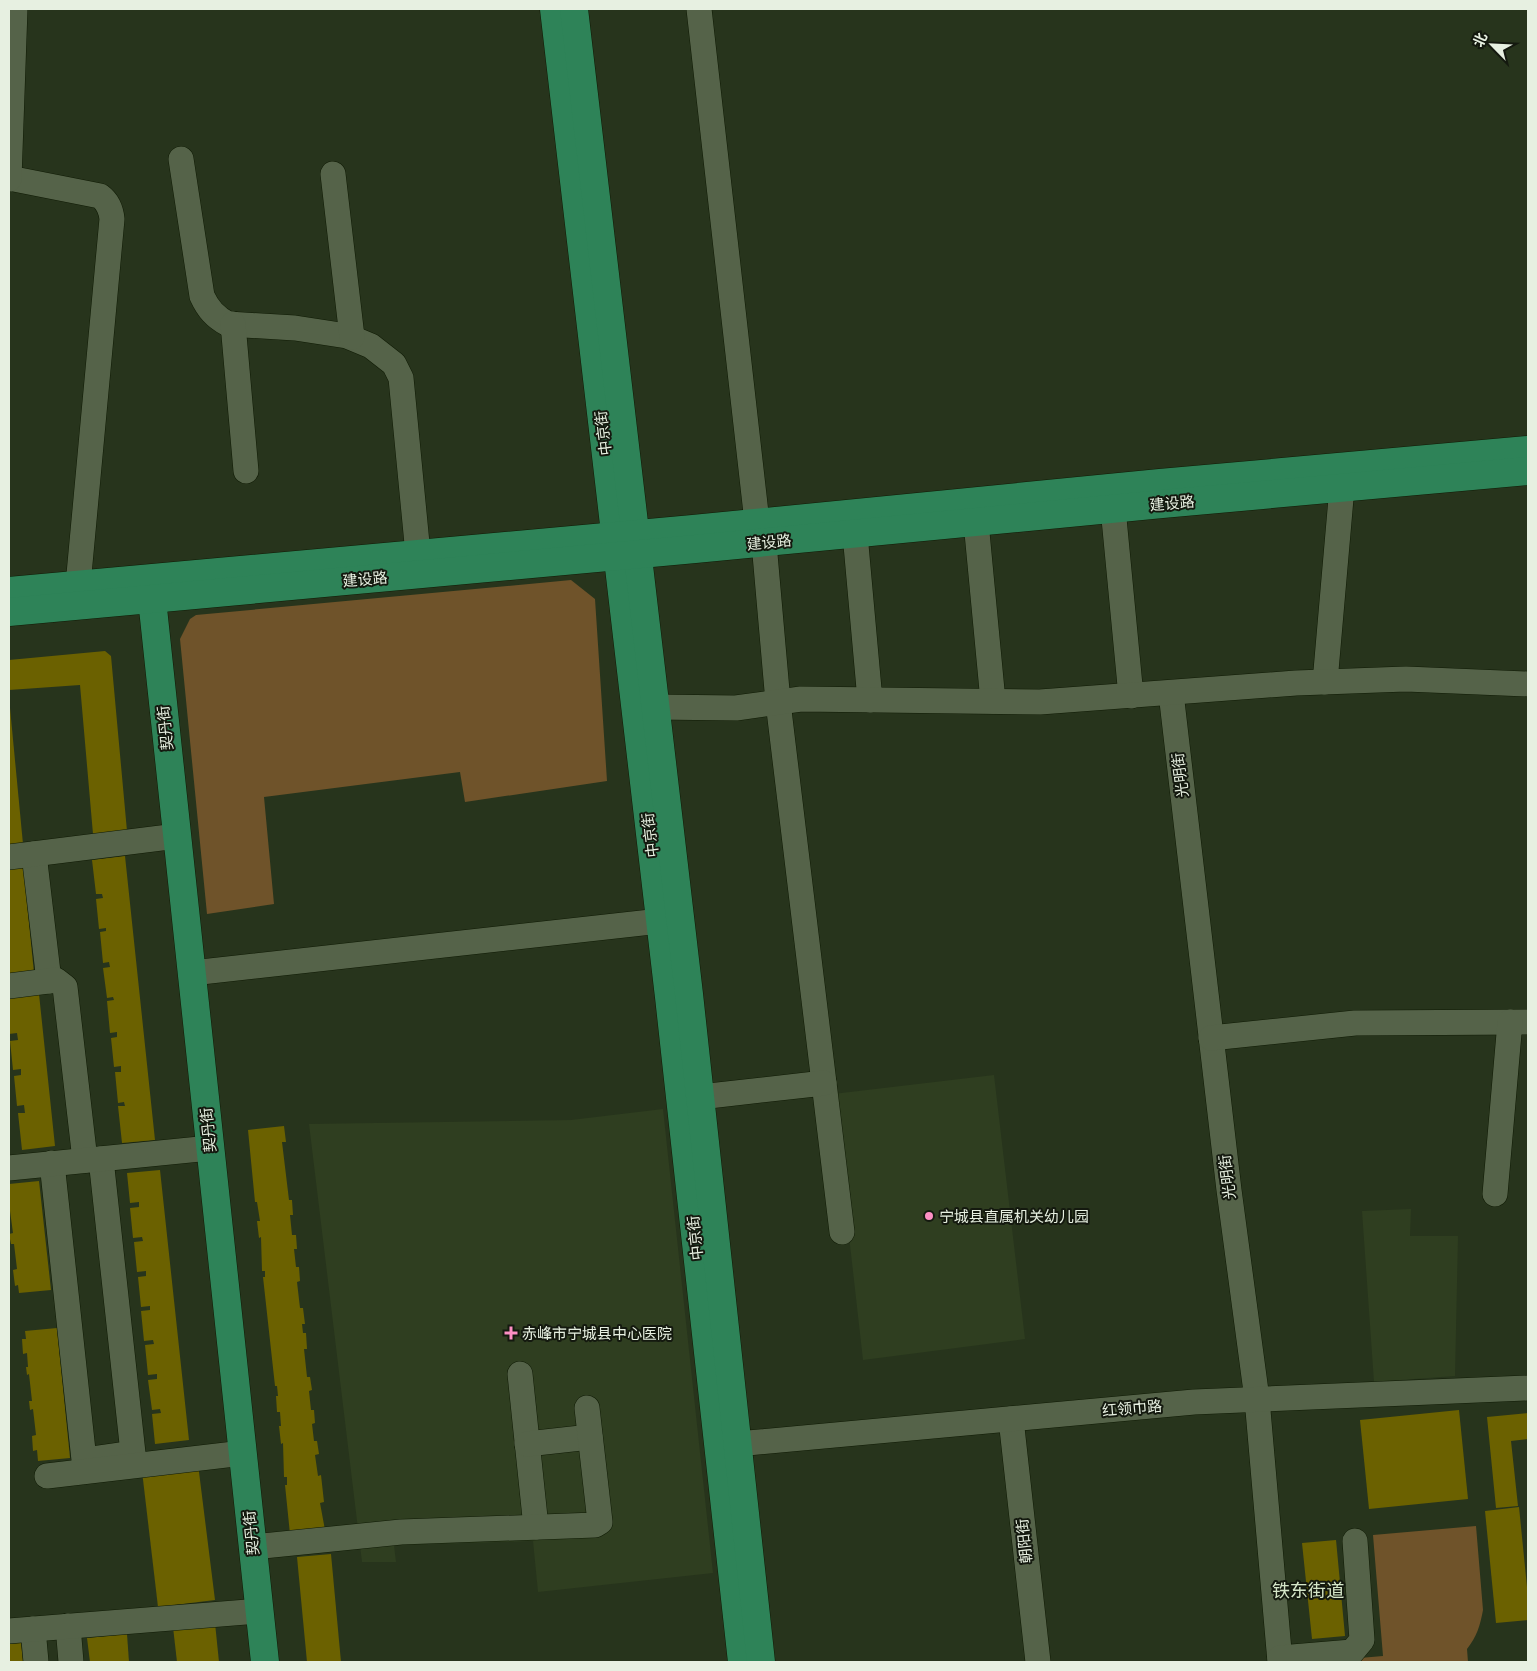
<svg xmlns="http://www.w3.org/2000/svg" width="1537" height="1671" font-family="Arial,'Noto Sans SC',sans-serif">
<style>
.built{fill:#2f3e20}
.green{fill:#6f532a}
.building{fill:#6b6100}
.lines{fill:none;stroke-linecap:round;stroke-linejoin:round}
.minor-casing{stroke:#101b05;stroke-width:26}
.major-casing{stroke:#101b05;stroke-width:29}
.minor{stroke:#556349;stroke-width:25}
.major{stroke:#2e8358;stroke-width:28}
.poi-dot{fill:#fc8fc3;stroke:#14190f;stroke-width:2}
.labels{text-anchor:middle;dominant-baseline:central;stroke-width:4;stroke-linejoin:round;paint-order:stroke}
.street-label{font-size:15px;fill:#e7f0e1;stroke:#14190f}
.poi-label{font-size:15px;fill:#e7f0e1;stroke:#14190f;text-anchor:start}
.quarter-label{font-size:18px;fill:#d5e6c8;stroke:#14190f}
</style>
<rect width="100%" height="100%" fill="#27341c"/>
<g class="built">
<path d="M994 1075 1025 1339 863 1360 833 1094Z"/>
<path d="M663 1109 713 1573 538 1592 533 1541 394 1545 396 1562H362L309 1124 571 1120Z"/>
<path d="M1411 1209 1410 1236H1458L1455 1376 1374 1382 1362 1211Z"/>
</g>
<g class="green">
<path d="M571 580 595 599 607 781 465 802 460 772 264 797 274 904 207 914 180 639 190 619 196 615Z"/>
<path d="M1476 1526 1483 1610C1480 1626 1477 1636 1467 1649L1468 1662H1313L1383 1656 1373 1535Z"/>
</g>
<g class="building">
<path d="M105 651 111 656 127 831 93 834 80 685 9 690V660Z"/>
<path d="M9 708H10L23 844 9 845Z"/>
<path d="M125 856 155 1140 122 1143 118 1106H125L124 1102 118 1103 115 1072H121V1066L114 1067 111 1038 117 1037V1032L110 1033 107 1001 114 1000 113 997 107 998 103 968 110 967 109 962 103 963 100 932 106 931V928L99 929 96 899 103 898 102 894H96L92 860Z"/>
<path d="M23 864 34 973 9 976V865Z"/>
<path d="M39 994 55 1146 22 1150 18 1113H25L24 1105 17 1106 14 1076 21 1075V1069L13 1070 10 1041 18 1040 17 1033 9 1034V997Z"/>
<path d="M284 1126 286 1142H282L289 1200H292L293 1215H290L292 1235H296L297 1249H294L296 1267H299L300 1281 297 1282 300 1308H303L305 1324H302L303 1333H306L307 1349H304L307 1377H310L312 1390 309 1391 311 1410H314L315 1423 312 1424 314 1441H317L319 1454 315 1455 318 1476 321 1475 324 1502 320 1503 325 1530 290 1534 285 1485H287V1477H284L283 1443 281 1444 279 1426H281L280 1412H277L276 1396H278L277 1386H275L263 1277H265V1271H262L261 1237 259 1238 257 1221H260L257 1202H255L248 1130Z"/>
<path d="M160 1170 189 1440 155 1444 152 1414 161 1413 160 1409 152 1410 148 1380 157 1379V1374L148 1375 145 1345 154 1344 153 1340 144 1341 141 1311 150 1310V1306L141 1307 138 1277 146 1276V1271L137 1272 134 1242 143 1241 142 1237 133 1238 130 1208 139 1207V1202L130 1203 127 1173Z"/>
<path d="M39 1181 51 1290 19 1293 18 1285 15 1286 13 1270 17 1269 14 1244H11L9 1234 13 1233 10 1211H9V1184Z"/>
<path d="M57 1328 70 1458 38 1461 37 1450 33 1451 32 1436 36 1435 33 1409 30 1410 29 1401H32L29 1374 27 1375 26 1367H28L27 1353 23 1354 22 1339H26L25 1331Z"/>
<path d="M1459 1410 1468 1499 1369 1509 1360 1420Z"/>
<path d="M1528 1413V1439L1511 1441 1518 1506 1496 1508 1487 1417Z"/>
<path d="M198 1464 215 1600 158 1607 142 1471Z"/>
<path d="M1519 1507 1528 1597V1620L1496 1623 1485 1511Z"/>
<path d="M1336 1540 1345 1636 1312 1639 1302 1543Z"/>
<path d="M331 1554 341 1662H307L297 1557Z"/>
<path d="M215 1623 219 1662H177L173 1627Z"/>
<path d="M127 1634 129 1662H90L87 1638Z"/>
<path d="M21 1643 23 1662H9V1644Z"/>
</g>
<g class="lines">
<g class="minor-casing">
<g id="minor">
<path d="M699 9 757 522"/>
<path d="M181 159 202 296C208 309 215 317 228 324L295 328 347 336 371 346 394 364 401 378 418 554"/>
<path d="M333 174 352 337"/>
<path d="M9 178 100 196C108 202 111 209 112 219L78 585"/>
<path d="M9 179 15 9"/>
<path d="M233 324 246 471"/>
<path d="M1113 508 1131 696"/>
<path d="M976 522 993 701"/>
<path d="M855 534 870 700"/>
<path d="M764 543 778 702 842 1232"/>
<path d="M1325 682 1342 487"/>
<path d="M1171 693 1229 1190 1257 1399 1280 1662"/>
<path d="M655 707 736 708 801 699 1040 702 1296 683 1406 679 1528 684"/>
<path d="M34 854 49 981"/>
<path d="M9 857 177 836"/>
<path d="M192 973 660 921"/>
<path d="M9 986 56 980 65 987 85 1160"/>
<path d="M1211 1038 1355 1023 1528 1022"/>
<path d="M700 1097 824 1083"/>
<path d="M52 1163 84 1460 133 1453 101 1159"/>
<path d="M9 1168 210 1148"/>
<path d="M1495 1194 1510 1022"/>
<path d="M520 1374 536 1527"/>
<path d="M1011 1419 1038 1662"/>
<path d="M527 1444 590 1437"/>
<path d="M737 1444 1194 1402 1528 1388"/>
<path d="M47 1476 243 1453"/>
<path d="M253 1547 401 1532 595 1525 600 1522 587 1408"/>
<path d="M68 1626 71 1662"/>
<path d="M33 1629 36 1662"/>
<path d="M9 1631 260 1611"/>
<path d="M1280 1658 1352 1652 1362 1640 1355 1541"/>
</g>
</g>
<g class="major-casing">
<g id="major">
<path d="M554 9 669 997 742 1662"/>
<path d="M574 9 689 994 761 1662"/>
<path d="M9 591 693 529 1160 483 1528 450"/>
<path d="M152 599 265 1662"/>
<path d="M9 612 695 549 1162 504 1528 471"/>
</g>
</g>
<use href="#minor" class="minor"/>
<use href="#major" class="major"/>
</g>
<g class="poi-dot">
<circle cx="929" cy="1216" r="5"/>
<path d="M508.5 1325.5h5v5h5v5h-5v5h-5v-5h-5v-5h5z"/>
</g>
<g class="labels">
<g class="street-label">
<text transform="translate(603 433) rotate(-97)">中京街</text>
<text transform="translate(1172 503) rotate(-5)">建设路</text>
<text transform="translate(769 542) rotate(-6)">建设路</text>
<text transform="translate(365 579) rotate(-5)">建设路</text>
<text transform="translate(165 728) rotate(-96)">契丹街</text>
<text transform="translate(1180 775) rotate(-97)">光明街</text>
<text transform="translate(650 835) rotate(-97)">中京街</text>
<text transform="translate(208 1130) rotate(-96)">契丹街</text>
<text transform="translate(1227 1177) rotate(-97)">光明街</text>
<text transform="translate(695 1238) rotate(-96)">中京街</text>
<text transform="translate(1132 1408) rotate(-5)">红领巾路</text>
<text transform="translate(251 1533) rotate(-96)">契丹街</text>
<text transform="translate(1024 1541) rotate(-96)">朝阳街</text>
</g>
<g class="poi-label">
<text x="939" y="1216">宁城县直属机关幼儿园</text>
<text x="522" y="1333">赤峰市宁城县中心医院</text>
</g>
<g class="quarter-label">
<text x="1308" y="1591">铁东街道</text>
</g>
</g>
<rect width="1537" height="1671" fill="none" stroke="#e7f0e1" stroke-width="20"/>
<g transform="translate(1492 45) rotate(294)" stroke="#14190f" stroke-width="4" paint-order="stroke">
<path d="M0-4L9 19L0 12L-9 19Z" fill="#e7f0e1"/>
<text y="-8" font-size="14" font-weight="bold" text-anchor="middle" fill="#e7f0e1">北</text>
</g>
</svg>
